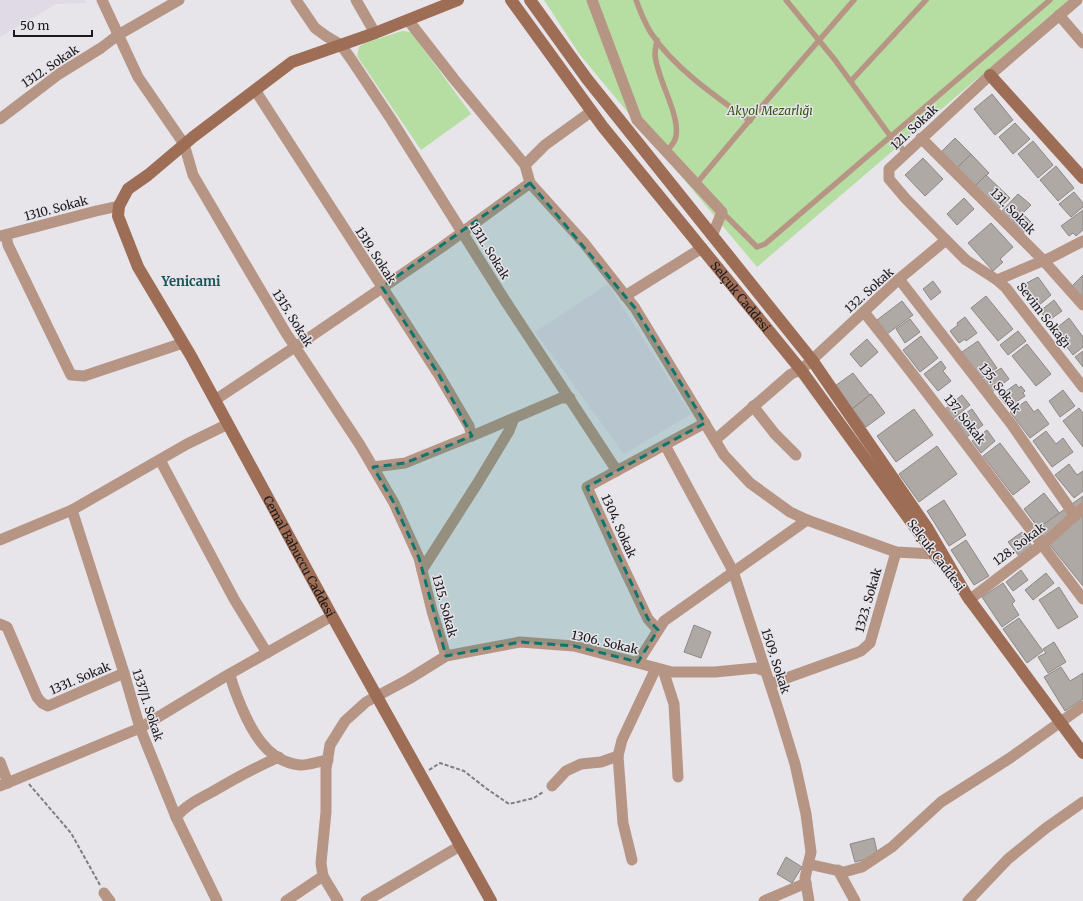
<svg xmlns="http://www.w3.org/2000/svg" width="1083" height="901" font-family="Merriweather,serif">
<style>
.built{fill:#e0d9e6}
.green{fill:#b6dda2}
.building{fill:#afa9a6;stroke:#8e8885}
.lines{fill:none;stroke-linecap:round;stroke-linejoin:round}
.path{stroke:#807e82;stroke-width:2;stroke-dasharray:4 2;stroke-linecap:butt}
.lane{stroke:#b79584;stroke-width:5.5}
.street{stroke:#b79584;stroke-width:11}
.secondary{stroke:#9e6d55;stroke-width:12}
.marked{fill:#0f766e;fill-opacity:0.2;stroke:#0f766e;stroke-width:3;stroke-dasharray:8 5;stroke-linejoin:round}
.labels{text-anchor:middle;dominant-baseline:central;stroke-width:3;stroke-linejoin:round;paint-order:stroke}
.street-label{font-size:12px;fill:#1a191b;stroke:#e7e4ea}
.park-label{font-size:12px;font-style:italic;fill:#2e570f;stroke:#e7e4ea}
.neighbourhood-label{font-size:13px;font-weight:bold;fill:#185459;stroke:#e7e4ea}
</style>
<rect width="100%" height="100%" fill="#e7e4ea"/>
<g class="built">
<path d="M0 0H85L86 3 56 4 0 37Z"/>
<path d="M608 284 691 414 624 454 535 332Z"/>
</g>
<g class="green">
<path d="M544 0H1069L757 267 580 55Z"/>
<path d="M402 31 411 32 471 114 421 150 357 56 359 47 365 43Z"/>
</g>
<g class="building">
<path d="M992 94 1013 120 995 135 974 109Z"/>
<path d="M1015 123 1030 139 1013 154 999 137Z"/>
<path d="M955 138 971 154 956 169 940 153Z"/>
<path d="M1033 141 1053 165 1038 178 1018 154Z"/>
<path d="M971 154 989 173 974 187 956 169Z"/>
<path d="M923 158 943 179 925 196 905 175Z"/>
<path d="M1056 166 1074 188 1058 201 1040 180Z"/>
<path d="M986 175 1010 198 997 210 974 187Z"/>
<path d="M1074 192 1083 203V207L1071 217 1059 204Z"/>
<path d="M1018 194 1031 205 1011 225 1000 213Z"/>
<path d="M964 198 974 209 957 225 947 214Z"/>
<path d="M1083 210V230L1076 236 1073 233 1069 236 1061 226Z"/>
<path d="M1023 214 1033 224 1021 235 1011 225Z"/>
<path d="M991 223 1013 247 1000 259 1003 262 993 271 968 243Z"/>
<path d="M1083 275V298L1072 286Z"/>
<path d="M1038 277 1051 295 1037 307 1021 286Z"/>
<path d="M933 281 941 292 931 300 923 289Z"/>
<path d="M986 296 1013 329 998 341 971 308Z"/>
<path d="M1054 300 1062 311 1048 321 1040 311Z"/>
<path d="M902 301 913 315 887 334 877 320Z"/>
<path d="M965 317 977 333 966 341 965 339 959 343 950 331 958 325 957 323Z"/>
<path d="M1069 318 1083 337V347L1073 355 1054 330Z"/>
<path d="M910 319 920 332 905 343 896 329Z"/>
<path d="M1018 331 1026 341 1008 355 1000 345Z"/>
<path d="M921 336 938 358 920 372 903 350Z"/>
<path d="M867 339 878 352 861 367 850 354Z"/>
<path d="M978 341 997 368 981 379 962 352Z"/>
<path d="M1027 344 1051 374 1036 386 1012 356Z"/>
<path d="M1083 351V367L1075 357Z"/>
<path d="M941 361 946 368 943 371 951 381 938 391 924 374Z"/>
<path d="M1001 368 1009 379 992 392 983 380Z"/>
<path d="M853 373 870 395 852 409 835 386Z"/>
<path d="M1016 384 1019 388 1021 386 1025 391 1023 393 1025 396 1012 405 1010 402 1006 405 999 396Z"/>
<path d="M1063 390 1075 406 1060 417 1049 401Z"/>
<path d="M871 394 885 413 866 427 852 409Z"/>
<path d="M962 395 970 405 953 419 945 409Z"/>
<path d="M1026 401 1034 412 1038 409 1049 424 1030 438 1010 412Z"/>
<path d="M1079 408 1083 413V447L1063 421Z"/>
<path d="M914 409 933 435 896 462 877 436Z"/>
<path d="M972 409 983 425 967 437 955 420Z"/>
<path d="M987 430 995 441 981 453 972 441Z"/>
<path d="M1046 431 1056 444 1063 438 1073 452 1052 467 1033 441Z"/>
<path d="M1000 443 1030 482 1013 495 983 456Z"/>
<path d="M937 446 957 474 919 502 899 474Z"/>
<path d="M1069 464 1077 475 1083 471V491L1074 498 1055 475Z"/>
<path d="M1044 493 1061 515 1040 530 1024 509Z"/>
<path d="M1083 496V586L1037 529Z"/>
<path d="M944 500 966 535 949 546 927 511Z"/>
<path d="M1022 532 1032 546 1019 556 1008 542Z"/>
<path d="M966 540 989 576 974 585 951 550Z"/>
<path d="M1021 570 1028 580 1013 591 1006 582Z"/>
<path d="M1046 573 1054 583 1033 600 1025 590Z"/>
<path d="M1003 583 1015 601 1012 604 1019 615 1002 627 982 597Z"/>
<path d="M1059 587 1078 617 1058 629 1039 600Z"/>
<path d="M1019 618 1043 651 1027 663 1003 629Z"/>
<path d="M694 625 711 632 701 658 684 652Z"/>
<path d="M1054 642 1066 662 1048 673 1038 657 1046 653 1043 649Z"/>
<path d="M1061 667 1070 681 1083 673V699L1065 711 1044 677Z"/>
<path d="M874 838 878 856 855 862 850 844Z"/>
<path d="M786 857 802 867 792 883 777 874Z"/>
</g>
<g class="lines">
<g class="path">
<path d="M429 770 440 763 464 771 487 789 509 804 534 798 543 792"/>
<path d="M29 784 71 833 100 885"/>
</g>
<g class="lane">
<path d="M636 0C640 11 645 23 651 33 674 68 716 97 750 121"/>
<path d="M786 0 835 60 891 137 897 141 905 153"/>
<path d="M657 40C656 45 655 51 655 55 657 79 680 114 676 136 675 143 670 147 666 152"/>
<path d="M851 81 926 0"/>
<path d="M696 184 743 128 854 0"/>
<path d="M722 212 757 247 765 244 1050 0"/>
</g>
<g class="street">
<path d="M102 0 138 77 184 144 193 175 241 257 286 333 360 445 394 503 419 558 432 611 446 656"/>
<path d="M296 0 315 28 326 36 341 45 351 59 391 119 506 302 617 471"/>
<path d="M356 0 375 33"/>
<path d="M592 0 637 120 722 212 712 236"/>
<path d="M1077 0 990 75 889 169V179L906 199 944 238 966 260 997 280 1006 288 1083 387"/>
<path d="M1059 15 1083 43"/>
<path d="M408 20 454 79 525 165 530 183 584 243 635 308 724 455 750 483 790 512 807 520 896 552 934 554"/>
<path d="M255 90 439 375 469 426 472 436"/>
<path d="M0 119 59 74 101 48 118 35 179 0"/>
<path d="M921 138 1043 260 1083 305"/>
<path d="M525 165 545 145 592 111"/>
<path d="M6 235 8 245 71 375 84 376 183 343"/>
<path d="M1 236 96 211 119 206"/>
<path d="M899 279 1012 425 1075 516"/>
<path d="M997 280 1052 257 1083 241"/>
<path d="M625 296 702 248"/>
<path d="M864 312C939 406 1010 503 1083 599"/>
<path d="M215 400 313 335 442 247 530 183"/>
<path d="M753 406 775 434 796 455"/>
<path d="M715 440 791 374 801 370 899 279 946 240"/>
<path d="M665 445 733 571 780 715 795 764 806 814 811 852 805 878 809 901"/>
<path d="M160 460 234 599 267 653"/>
<path d="M373 467 405 463 479 433 561 398H570"/>
<path d="M72 510 124 673 140 728 176 817 217 901"/>
<path d="M0 540 72 510 187 444 228 424"/>
<path d="M422 570 477 484 509 431 514 418"/>
<path d="M969 600 1049 539 1083 508"/>
<path d="M0 624 7 627 37 697 42 703 48 706 124 673"/>
<path d="M658 630 648 619 620 560 587 487 705 423"/>
<path d="M638 662 664 621 807 520"/>
<path d="M663 670 674 704 678 777"/>
<path d="M230 674C232 685 237 696 241 706 252 732 268 762 300 765 307 766 319 761 328 760"/>
<path d="M770 684 856 653 861 651 870 643 896 552"/>
<path d="M0 762 8 783"/>
<path d="M0 786 140 728 226 676 332 616"/>
<path d="M552 786 566 771 581 764 601 762 618 756"/>
<path d="M176 817C186 805 199 799 212 792 234 779 256 767 279 757"/>
<path d="M632 860 623 823 618 756 622 740 656 668"/>
<path d="M808 864 844 872 862 867 892 847 941 802 1010 758 1083 706"/>
<path d="M838 870 855 901"/>
<path d="M323 876 338 901"/>
<path d="M104 893 110 901"/>
<path d="M286 901 323 876 321 863 326 812V769L330 745 345 721 366 702 409 679 446 656 520 642 574 646 672 672H715L756 668 765 671"/>
<path d="M366 901 460 846"/>
<path d="M764 901 806 883"/>
<path d="M968 901 1008 859 1046 828 1083 802"/>
</g>
<g class="secondary">
<path id="s1" d="M458 0 375 33 292 62 193 137 148 175 128 189 119 206 118 216 138 267 191 356 332 616 491 901"/>
<path id="s2" d="M511 0 603 127 801 370 938 559"/>
<path d="M530 0 587 79 812 360 928 529 967 596 1083 753"/>
<path d="M990 75 1083 178"/>
</g>
</g>
<path class="marked" d="M530 183 635 308 705 423 587 487 648 619 658 630 638 662 574 646 520 642 446 656 419 558 394 503 373 467 405 463 472 436 439 375 382 287Z"/>
<g class="labels">
<g class="street-label">
<text transform="translate(50 66) rotate(-34)">1312. Sokak</text>
<text transform="translate(914 127) rotate(-43)">121. Sokak</text>
<text transform="translate(56 208) rotate(-15)">1310. Sokak</text>
<text transform="translate(1013 211) rotate(46)">131. Sokak</text>
<text transform="translate(490 251) rotate(58)">1311. Sokak</text>
<text transform="translate(376 255) rotate(57)">1319. Sokak</text>
<text transform="translate(869 290) rotate(-42)">132. Sokak</text>
<text stroke="none"><textPath href="#s2" startOffset="375">Selçuk Caddesi</textPath></text>
<text transform="translate(1044 315) rotate(52)">Sevim Sokağı</text>
<text transform="translate(293 318) rotate(58)">1315. Sokak</text>
<text transform="translate(1000 388) rotate(52)">135. Sokak</text>
<text transform="translate(965 419) rotate(52)">137. Sokak</text>
<text transform="translate(619 526) rotate(66)">1304. Sokak</text>
<text transform="translate(1019 544) rotate(-37)">128. Sokak</text>
<text transform="translate(936 555) rotate(53)">Selçuk Caddesi</text>
<text stroke="none"><textPath href="#s1" startOffset="800">Cemal Babuccu Caddesi</textPath></text>
<text transform="translate(868 600) rotate(-74)">1323. Sokak</text>
<text transform="translate(445 606) rotate(75)">1315. Sokak</text>
<text transform="translate(605 642) rotate(13)">1306. Sokak</text>
<text transform="translate(776 661) rotate(72)">1509. Sokak</text>
<text transform="translate(80 678) rotate(-23)">1331. Sokak</text>
<text transform="translate(148 705) rotate(72)">1337/1. Sokak</text>
</g>
<g class="park-label">
<text x="770" y="110">Akyol Mezarlığı</text>
</g>
<g class="neighbourhood-label">
<text x="191" y="281">Yenicami</text>
</g>
</g>
<path d="M14 30v6h78v-6" fill="none" stroke="#1a191b" stroke-width="2"/>
<text x="20" y="30" font-size="12" fill="#1a191b" stroke="#e7e4ea" stroke-width="3" paint-order="stroke">50 m</text>
</svg>
